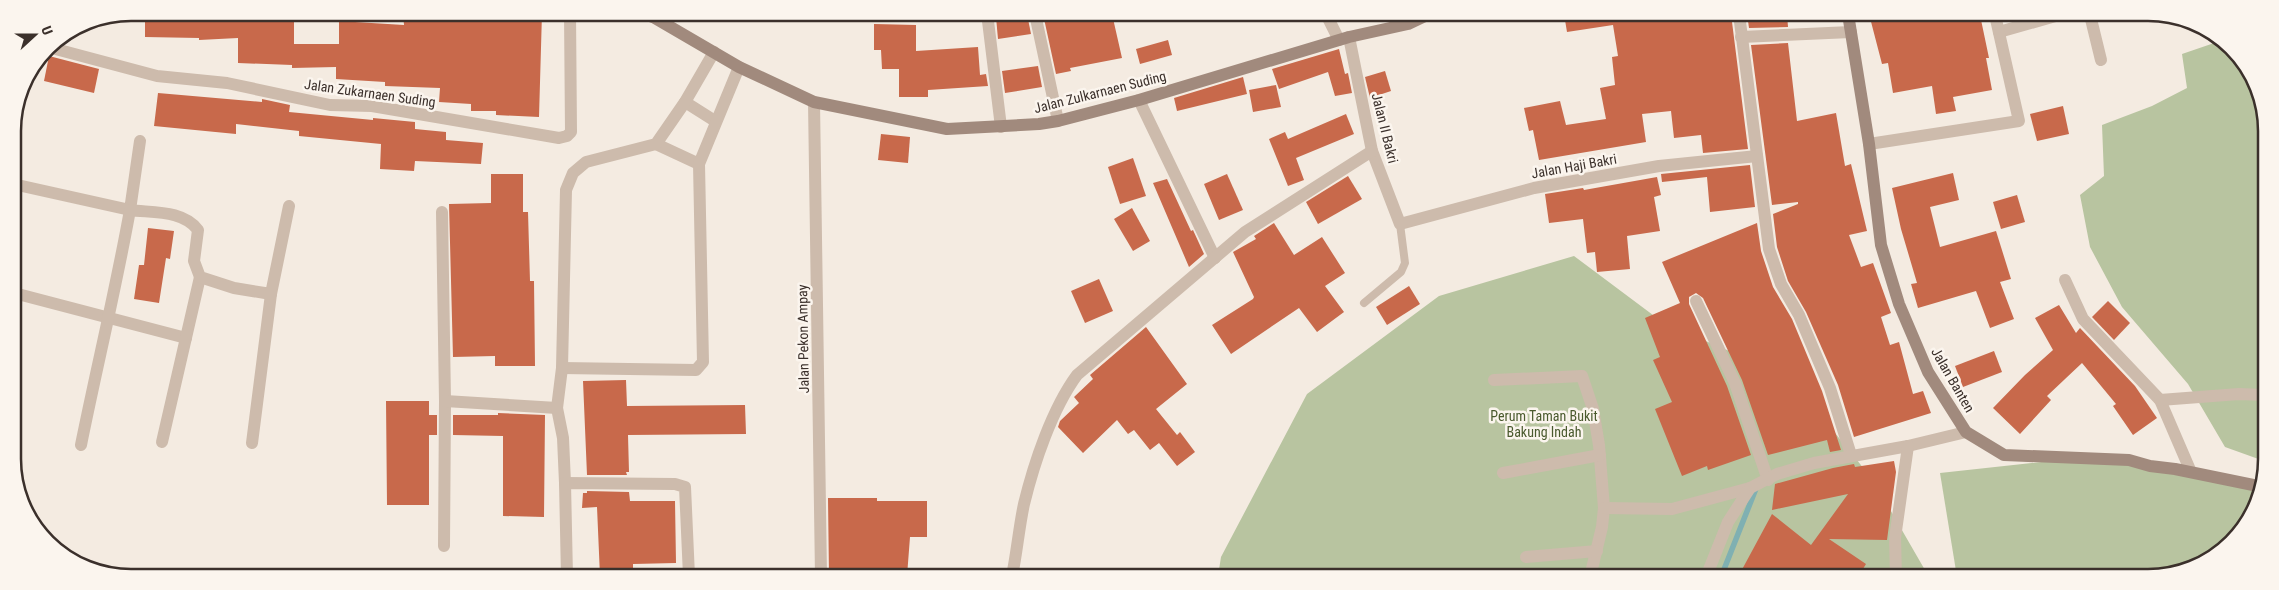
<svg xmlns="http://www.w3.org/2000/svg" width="2279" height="590" font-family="'Roboto Condensed',sans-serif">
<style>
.green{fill:#b8c4a0}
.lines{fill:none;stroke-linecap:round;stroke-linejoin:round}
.stream{stroke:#7fb0b2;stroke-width:5.5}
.building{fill:#c8694b}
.lane{stroke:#cdbbac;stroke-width:8}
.street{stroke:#cdbbac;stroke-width:12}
.secondary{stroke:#a18a7d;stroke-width:12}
.labels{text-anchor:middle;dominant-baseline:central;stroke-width:5;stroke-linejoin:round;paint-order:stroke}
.street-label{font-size:14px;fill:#3b302b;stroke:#fbf5ee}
.park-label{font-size:14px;fill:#4a5a2e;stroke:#fbf5ee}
.rim{fill:none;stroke:#3b302b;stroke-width:2.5}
</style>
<rect width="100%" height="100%" fill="#f4ebe1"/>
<g class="green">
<path d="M2220 41 2232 47 2264 108V461L2225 447 2188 384 2122 307 2090 247 2080 195 2104 176 2102 125 2152 106 2187 88 2182 54Z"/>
<path d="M1574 256 1665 324 1789 376 1873 480 1929 577 1218 576 1221 557 1307 394 1439 296Z"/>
<path d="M2079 458 2197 475 2261 491 2251 519 2226 548 2193 569 2156 577H1957L1940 473Z"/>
</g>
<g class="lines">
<path class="stream" d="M1721 577 1757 486"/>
</g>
<g class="building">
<path d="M243 13H294V44H339V21L404 25 403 13H449L450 21 497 20V13H542L539 117 496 115V111H471V104L439 102 440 88 385 86V82L336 79V67L292 68V65L238 63V38L199 40V38L145 37V16L198 17V15Z"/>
<path d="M1017 14H1027L1031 34 998 39 996 17Z"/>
<path d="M1043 14H1112L1122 58 1070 68 1071 71 1056 74Z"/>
<path d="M1564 14H1731L1748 149 1703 153 1701 135 1674 138 1671 111 1642 114 1646 142 1539 160 1533 130 1529 131 1524 108 1560 101 1566 125 1606 119 1600 88 1615 85 1612 57 1618 56 1613 25 1567 32Z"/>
<path d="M1747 14H1787L1788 27 1749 28Z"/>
<path d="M1869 14 1980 15 1989 58H1986L1992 90 1953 97 1956 111 1936 114 1932 86 1893 93 1888 63 1882 64Z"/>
<path d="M874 24 916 25V51L978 47 980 75 986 74 988 86 928 90V97H899V69H882L881 50H874Z"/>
<path d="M1168 40 1172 55 1140 64 1136 49Z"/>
<path d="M1788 43 1797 121 1836 113 1845 166 1851 164 1867 231 1849 235 1861 267 1873 263 1891 313 1881 317 1890 345 1899 342 1913 394 1923 391 1931 413 1854 437 1838 385 1806 312 1788 281 1777 247 1773 214 1798 204V202L1772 205 1751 45Z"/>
<path d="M1339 49 1345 74 1348 73 1352 93 1335 96 1328 72 1279 89 1272 69Z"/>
<path d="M49 56 99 69 94 93 44 81Z"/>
<path d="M1038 66 1042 87 1005 93 1002 71Z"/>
<path d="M1385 71 1391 91 1370 98 1365 77Z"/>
<path d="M1243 77 1247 94 1177 111 1174 98Z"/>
<path d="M1276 85 1281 107 1253 112 1249 90Z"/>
<path d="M158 93 262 102V99L290 105 289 112 373 120V118L415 122V129L446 132V140L483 143 481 164 415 161 414 171 380 169 381 144 299 136V131L236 124V134L154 126Z"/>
<path d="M2063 106 2069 134 2037 141 2030 114Z"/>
<path d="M1346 114 1354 134 1296 158 1304 180 1288 186 1269 139 1285 132 1288 139Z"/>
<path d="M881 134 910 137 908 163 878 160Z"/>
<path d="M1133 158 1146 196 1120 204 1108 167Z"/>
<path d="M1750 165 1755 207 1710 212 1707 177 1662 182 1661 174Z"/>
<path d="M1953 173 1959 200 1930 207 1940 247 1996 231 2011 279 2000 282 2014 319 1990 328 1976 291 1918 308 1911 284 1917 283 1901 229 1892 188Z"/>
<path d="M491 174H523V212H528L530 281H534L535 366H495V356L453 357 449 204 491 203Z"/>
<path d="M1227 174 1243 210 1219 220 1204 184Z"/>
<path d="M1348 176 1362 199 1318 224 1306 202Z"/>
<path d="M1657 177 1661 195 1654 197 1660 231 1627 236 1630 269 1597 272 1595 252 1587 253 1583 219 1549 223 1545 194 1583 188 1584 190Z"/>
<path d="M1167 179 1191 231 1193 230 1204 254 1189 267 1153 183Z"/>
<path d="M2017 195 2025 222 2001 229 1993 202Z"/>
<path d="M1132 208 1150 241 1133 251 1114 219Z"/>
<path d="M1274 223 1294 255 1322 237 1345 273 1325 286 1344 312 1317 332 1299 308 1231 354 1212 325 1253 299 1254 297 1233 252 1256 239 1254 236Z"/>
<path d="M1757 223 1761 251 1773 287 1792 319 1822 391 1841 450 1830 452 1827 440 1768 455 1742 380 1703 298 1696 293 1689 297V304L1727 386 1751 455 1708 470 1707 466 1682 476 1655 409 1672 402 1653 360 1660 357 1645 318 1680 303 1662 262Z"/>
<path d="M148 228 174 231 170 259 166 258 159 303 134 299 139 265H144Z"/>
<path d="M1099 279 1113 311 1085 323 1071 291Z"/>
<path d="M1409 286 1420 304 1387 325 1376 307Z"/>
<path d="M2108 301 2130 323 2114 340 2092 317Z"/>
<path d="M2059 305 2076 333 2080 328 2135 386 2157 418 2133 435 2113 406 2116 404 2082 363 2047 396 2051 400 2020 434 1993 408 2025 375 2053 350 2035 318Z"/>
<path d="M1146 327 1187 384 1156 409 1177 435 1180 432 1195 452 1177 466 1159 443 1150 450 1134 430 1128 434 1117 420 1083 453 1058 427 1060 421 1079 403 1074 397 1093 379 1090 375Z"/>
<path d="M1994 351 2002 372 1963 387 1955 366Z"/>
<path d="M626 380 627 406 745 405 746 434 628 435 629 472H626L627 475H587L583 381Z"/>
<path d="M386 401H429V415H437V435H429V505H387Z"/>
<path d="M498 413 545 415 544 517 503 516V436L453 435V415H498Z"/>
<path d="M1894 461 1896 472 1887 540 1829 539 1866 564 1858 577H1738L1772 514 1811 545 1848 494 1772 510 1775 484 1833 468 1854 464 1855 467Z"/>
<path d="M587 491 629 492 630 501H675L676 563 633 564V576H600L597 507 582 508 583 493H587Z"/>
<path d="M828 498H877V501H927V537H910L907 576H829Z"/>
</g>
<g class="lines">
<path class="lane" d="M1364 303 1401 272 1405 263 1400 224"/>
<g class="street">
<path d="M987 13 1001 127"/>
<path d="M1035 14 1058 121"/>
<path d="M1326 14 1339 40"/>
<path d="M1739 14 1769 249 1781 284 1799 315 1830 388 1851 455"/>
<path d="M2090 15 2101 60"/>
<path d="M1999 32 2059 15"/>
<path d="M1349 37 1372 151 1400 224 1534 188 1659 166 1757 156"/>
<path d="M1741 37 1851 32"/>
<path d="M48 47 157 76 227 83 330 105 372 106 559 138 567 136 571 132 570 13"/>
<path d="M1139 100 1215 258"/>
<path d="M685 102 715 121"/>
<path d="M814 102 821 576"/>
<path d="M656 144 699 164"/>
<path d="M1869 144 2019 121 1995 15"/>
<path d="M13 184 130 210 140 141"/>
<path d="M442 212 445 401 444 546"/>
<path d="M2065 280 2083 319 2160 400 2191 472"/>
<path d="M14 293 186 338"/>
<path d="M1696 301 1735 383 1768 480"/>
<path d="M562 368 696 370 703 362 699 164 739 67"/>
<path d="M1494 380 1582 376 1593 409 1599 445 1604 508 1602 527 1590 577"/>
<path d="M2160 400 2239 394 2264 395"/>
<path d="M445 401 557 408"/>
<path d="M162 442 200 277"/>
<path d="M252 443 271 294"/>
<path d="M81 445C97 366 116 288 130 210 153 213 183 210 198 230L194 261 200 277 234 288 271 294 289 206"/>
<path d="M1503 473 1600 455"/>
<path d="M565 483 563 438 557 408 562 368 566 190 573 173 586 162 656 144 685 102 714 52"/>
<path d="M1604 508 1672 509 1750 488"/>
<path d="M1526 557 1597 551"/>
<path d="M567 576 565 483 675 484 685 487 689 576"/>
<path d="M1012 576C1017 552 1019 527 1024 504 1034 463 1052 409 1077 375L1245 232 1372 151"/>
<path d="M1706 577 1728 522 1750 488 1777 474 1814 463 1908 446 1966 432"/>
<path d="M1896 577 1895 538 1908 446"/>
</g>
<g class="secondary">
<path d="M642 13 655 18 739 67 814 102 947 129 1039 124 1058 121 1139 100 1349 37 1408 24 1429 14"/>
<path d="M1848 14 1869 144 1881 245 1899 304 1928 372 1966 432 2004 455 2129 460 2150 466 2175 469 2263 487"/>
</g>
</g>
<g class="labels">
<g class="street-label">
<text transform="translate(1100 92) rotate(-14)">Jalan Zulkarnaen Suding</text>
<text transform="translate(370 93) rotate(8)">Jalan Zukarnaen Suding</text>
<text transform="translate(1385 128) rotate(76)">Jalan II Bakri</text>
<text transform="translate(1574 166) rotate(-10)">Jalan Haji Bakri</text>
<text transform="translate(803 339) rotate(-91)">Jalan Pekon Ampay</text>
<text transform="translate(1953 380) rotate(60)">Jalan Banten</text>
</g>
<g class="park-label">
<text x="1544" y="416">Perum Taman Bukit<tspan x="1544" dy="16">Bakung Indah</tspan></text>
</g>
</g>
<path d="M0 0H2279V590H0ZM131 21H2148A110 110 0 0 1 2258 131V459A110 110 0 0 1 2148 569H131A110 110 0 0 1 21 459V131A110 110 0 0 1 131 21Z" fill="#fbf5ee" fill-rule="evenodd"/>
<path class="rim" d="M131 21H2148A110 110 0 0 1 2258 131V459A110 110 0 0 1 2148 569H131A110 110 0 0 1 21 459V131A110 110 0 0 1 131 21Z"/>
<g transform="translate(35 35) rotate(69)" stroke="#fbf5ee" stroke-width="4" paint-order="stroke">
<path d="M0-4L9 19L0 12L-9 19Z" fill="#3b302b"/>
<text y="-8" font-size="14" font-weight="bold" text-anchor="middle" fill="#3b302b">U</text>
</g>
</svg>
